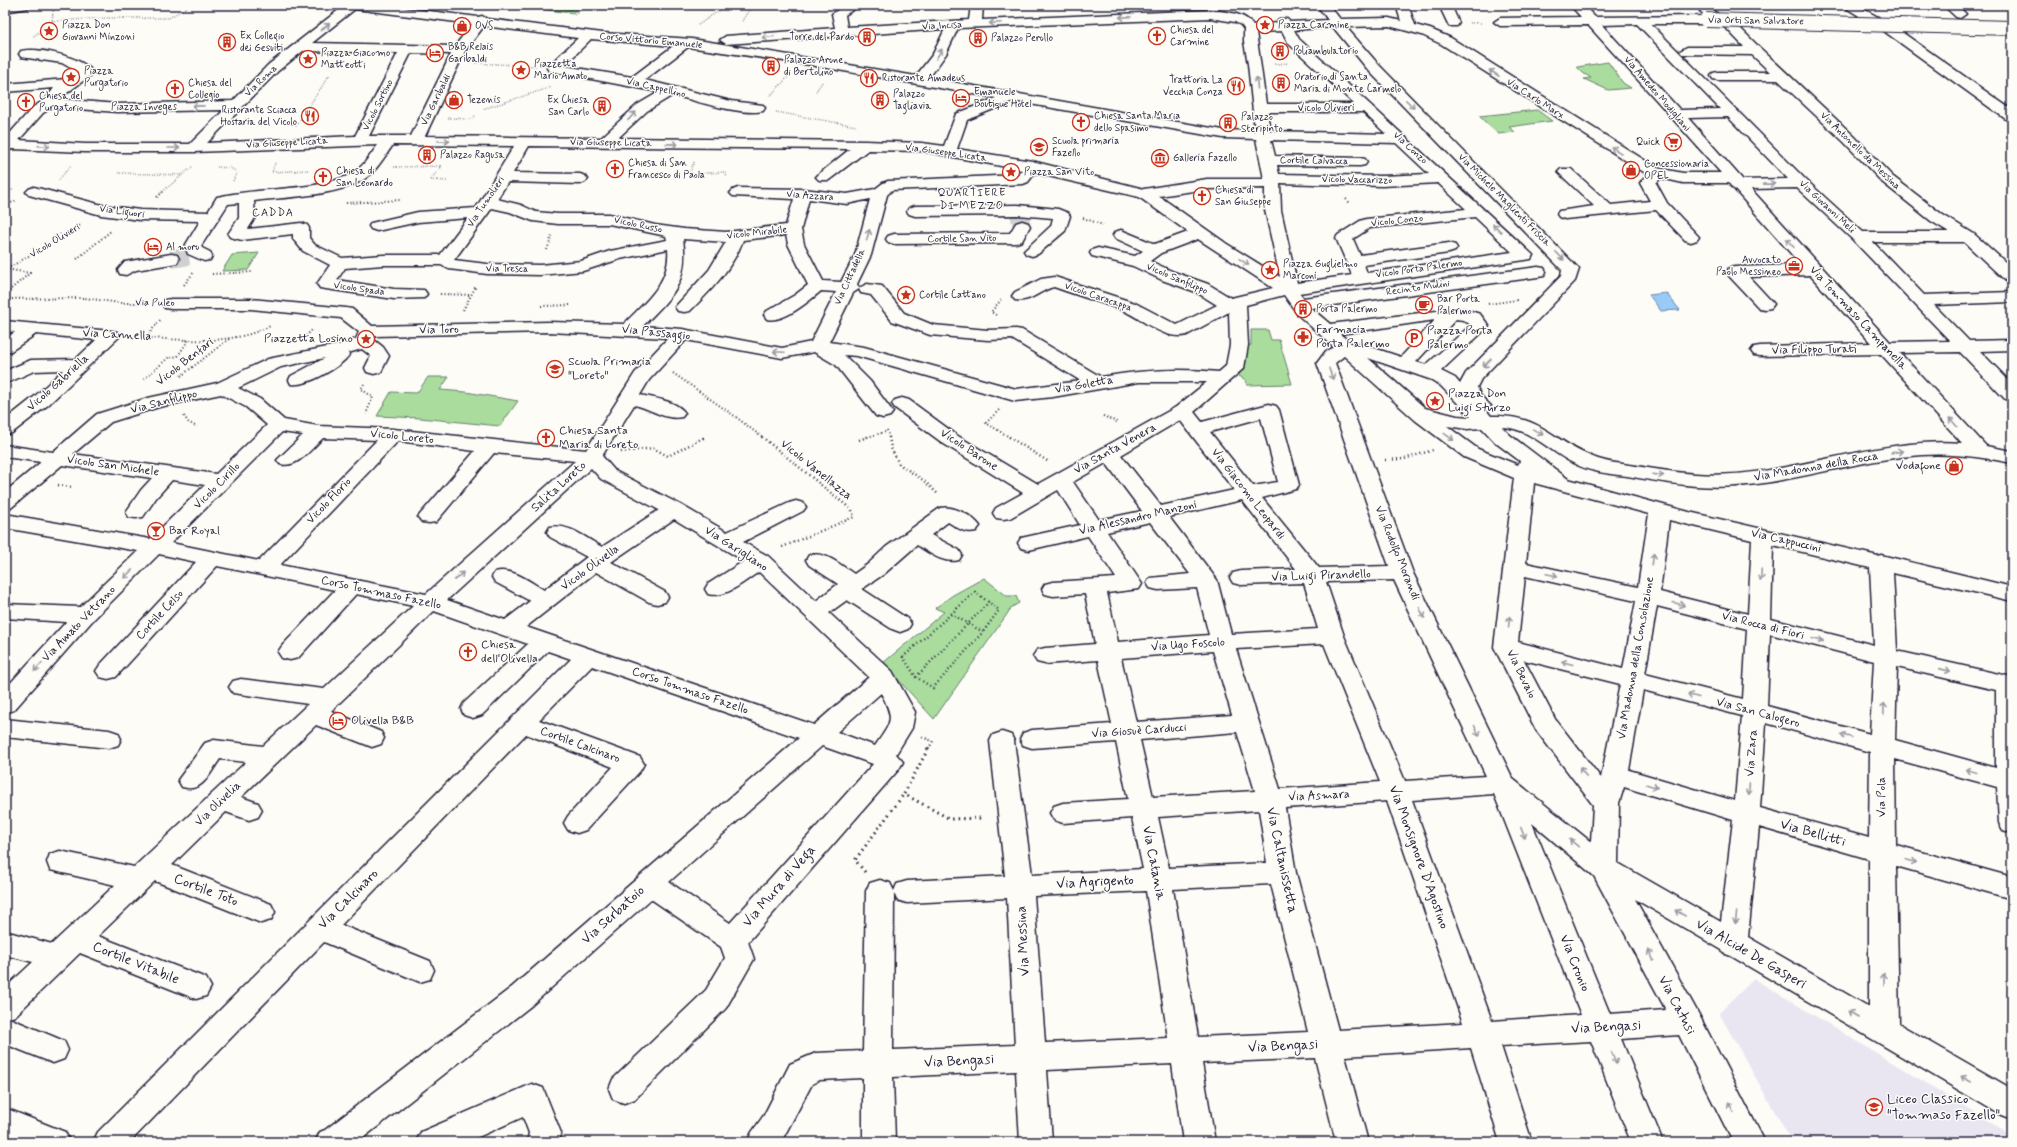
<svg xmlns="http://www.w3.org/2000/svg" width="2017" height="1147" font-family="Mynerve,sans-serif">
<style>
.built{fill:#e9e6f2}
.green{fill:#aadc9e;stroke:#667f6c}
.water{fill:#9acaf6;stroke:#6a87ab}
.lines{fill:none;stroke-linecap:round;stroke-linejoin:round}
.minor-tunnel{stroke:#d1d0d1;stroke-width:18;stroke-dasharray:18 8;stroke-linecap:butt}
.minor-casing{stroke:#22223b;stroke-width:3}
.path-far3{stroke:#22223b;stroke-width:1.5;stroke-dasharray:0.5 2;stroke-linecap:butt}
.path-far2{stroke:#22223b;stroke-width:2;stroke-dasharray:1 2.5;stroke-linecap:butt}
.path-far1{stroke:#22223b;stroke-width:2.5;stroke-dasharray:1 3;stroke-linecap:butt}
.path{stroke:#22223b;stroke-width:3;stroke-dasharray:1.5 4;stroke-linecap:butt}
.minor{fill:#fdfcf7;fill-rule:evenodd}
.minor-bridge-casing{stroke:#22223b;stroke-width:16;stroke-linecap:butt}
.minor-bridge{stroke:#fdfcf7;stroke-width:14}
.oneway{stroke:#9a9aa2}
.labels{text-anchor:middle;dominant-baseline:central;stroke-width:3;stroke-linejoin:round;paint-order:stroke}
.far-street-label{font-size:10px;fill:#22223b;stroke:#fdfcf7}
.far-poi-label{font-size:10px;fill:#22223b;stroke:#fdfcf7;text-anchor:start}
.far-neighbourhood-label{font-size:11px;letter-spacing:1px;fill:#22223b;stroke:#fdfcf7}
.street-label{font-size:12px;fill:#22223b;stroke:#fdfcf7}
.poi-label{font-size:12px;fill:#22223b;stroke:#fdfcf7;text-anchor:start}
.near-street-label{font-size:14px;fill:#22223b;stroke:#fdfcf7}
.near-poi-label{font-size:14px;fill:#22223b;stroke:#fdfcf7;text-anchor:start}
</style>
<rect width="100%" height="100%" fill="#fdfcf7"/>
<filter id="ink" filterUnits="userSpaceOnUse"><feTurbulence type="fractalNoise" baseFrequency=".025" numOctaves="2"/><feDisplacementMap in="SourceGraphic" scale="8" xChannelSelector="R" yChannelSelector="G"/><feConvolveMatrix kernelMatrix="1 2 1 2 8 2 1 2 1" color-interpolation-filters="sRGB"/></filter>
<g filter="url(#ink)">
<path class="built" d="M1754 979 2012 1135V1142H1792L1719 1013Z"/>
<g class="green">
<path d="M516 5H583L572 13 515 6Z"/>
<path d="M1608 62 1623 83 1631 88 1608 90 1584 79 1591 78 1583 73 1577 67Z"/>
<path d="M1537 110 1552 121 1509 127 1515 132 1498 134 1479 116Z"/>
<path d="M259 253 248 270 222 271 232 255Z"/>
<path d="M1251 330H1268L1271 340H1279L1292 384 1247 385 1246 380 1239 376 1244 345H1251Z"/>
<path d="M428 377H449L440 390 466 392 518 401 500 426 420 418 377 416 391 392 417 393Z"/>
<path d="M984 578 1007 596H1016L1019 603 1012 607 934 719 883 663 944 612 935 608 953 595Z"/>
</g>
<path class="water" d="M1666 293 1680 310 1661 311 1649 295Z"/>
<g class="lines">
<g class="minor-tunnel">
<path d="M1019 214 1022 226"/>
<path d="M171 259 189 256"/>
</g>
<g class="minor-casing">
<g id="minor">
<path d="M5 5H30L28 8 5 12Z"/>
<path d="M345 5H380L478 17 482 16 487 19 603 33 692 39 916 76 933 54 945 29 726 44 720 40 726 36 835 28 832 14 845 5H860L845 15 847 27 969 20 971 5H983L982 20 1210 10C1225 12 1244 12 1253 25L1277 23 1279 19H1287L1290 22 1328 20 1317 5H1329L1340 19 1389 18 1401 21 1396 5H1408L1415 25 1430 29 1451 38 1657 168 1683 173H1721L1672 118 1669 117 1668 113 1588 25 1500 26 1494 22 1500 18 1581 17 1570 5H1583L1595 17 1706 16 1700 11 1706 7 1735 23 1760 48 1854 136 1892 176 1943 215 1974 234 2012 268V282L2006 281 1964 242H1873L1924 295 2012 292V302L1934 305 1969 341 2012 340V350L1980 351 2012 384V401L2005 399 1960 352 1900 353 1986 446 2012 451V463C1982 457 1953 453 1922 455 1846 460 1773 492 1696 486 1672 484 1650 480 1627 476 1610 474 1592 472 1577 465 1552 454 1531 428 1502 427L1510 435 1568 479 1689 512 1878 556 1881 555 2012 587V601L1893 573 1897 651 2012 677V833L2003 830 1999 823 1997 787 1895 759 1896 845 2012 877V899L1896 866 1899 1024 2012 1089V1119L2001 1115 1731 956 1723 953 1722 950 1635 899 1698 1013 1765 1142H1733L1679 1035 1621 1039 1663 1142H1631L1591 1041 1501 1046 1532 1142H1500L1471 1048 1345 1056 1368 1142H1336L1315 1058 1202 1063 1215 1142H1183L1172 1064 1047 1070 1052 1142H1020L1016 1071 893 1077 895 1142H863V1078L819 1080 812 1084 781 1142H747L752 1132 764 1115 790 1064 816 1053 863 1051 866 891 870 883 880 880 890 883 894 891 897 884 907 881 1005 876 990 741 993 735 1002 732 1011 735 1014 741 1032 875 1143 869 1132 818 1063 823 1054 820 1050 813 1054 806 1063 803 1128 799 1116 742 1032 748 1023 745 1020 739 1023 733 1032 730 1112 724 1098 660 1045 664 1037 662 1033 656 1037 650 1045 648 1095 644 1085 594 1053 596 1045 594 1042 589 1045 584 1053 582 1116 578 1088 536 1029 550 1021 548 1018 543 1021 538 1080 525 1058 490 1010 518 1003 519 996 518 993 513 996 508 1023 493 944 444 895 408 892 404 895 400 902 398 909 400 958 436 1038 484 1176 407 1207 382H1139L1053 397 1015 401 857 356 844 355 870 381 893 412 890 416 883 418 876 416 836 365 814 352 782 358 686 340 649 380 640 395C654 398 677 401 685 413L682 417C666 421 650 408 634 405L602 456 615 471 681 505 727 532 789 503 796 501 803 503 806 507 803 511 743 542 768 556 816 601 838 584 809 565 806 560 809 555C826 551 840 565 854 574L868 564 886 547 940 508C953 505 972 515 980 526L976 531C965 534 958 528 948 522L931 535 959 550 962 555 959 560C943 564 930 553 917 545L884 574 862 589 908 619 911 624 908 629 900 632 892 629 847 600 829 613 892 671 915 712 912 728 896 754 903 762 899 769 748 942 754 959 726 1008 635 1099 624 1103 613 1099 609 1089 613 1079 706 990 725 958 721 947 651 899 532 1005 358 1142H315L320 1132 325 1130 512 987 799 738 592 666 539 720 640 757 644 764 640 771 586 830 577 833 568 830 564 823 568 816 613 767 526 734 341 925 430 961 434 970 430 979 420 982 324 942 130 1142H93L98 1132 571 659 548 651 482 715 473 718 464 715 461 709 464 703 528 644 434 611 331 711 381 732 384 738 381 744 372 747 316 725 241 797 258 803 262 810 258 817 249 820 226 812 172 865 271 904 275 912 271 920 261 923 155 881 98 936 206 978 211 987 206 996 196 999 80 953 15 1016 9 1018 64 1041 68 1050 64 1059 53 1063 5 1044V988L33 962 5 955V931L52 944 115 885 50 870 47 862 50 854 60 851 134 867 246 762 220 759C209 774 203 793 182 787L178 780 205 743 214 740 263 746 308 704 233 693 229 687 233 681 241 679 324 689 413 606 356 594 298 658 290 660 282 658 278 652 282 646 335 590 217 566 116 677 108 679 100 677 96 671 100 665 196 562 159 554 93 620 14 710 5 713V689L66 622 5 618V604L80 607 138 551 5 528V514L150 539 205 485 172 480 156 498 143 517 136 518 129 517 126 512 141 490 152 478 62 465 12 507 5 509V492L41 462 5 457V445L53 452 97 414 148 398 217 383 268 359 342 344 356 339 359 332 341 318 251 309H171L165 308 162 304 165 300 171 299H251L346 308 352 309 372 326 549 322 624 324C645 302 671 283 668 249L620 259 583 271 540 275 487 274 449 269 441 265H383L345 268 337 280 394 289 424 290 427 294 424 298 394 299 326 289 320 288 317 284 330 265 303 251 293 239V234L242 240 230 237 228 234 239 218V203L228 204 201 246 202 248 210 252 212 256 210 260 204 261 188 254 185 246 200 221 140 220 101 215 29 195 26 192 29 189 34 187 102 205 140 210 208 212 217 197C257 187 316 192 351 174 363 168 370 155 378 145L194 152H85L12 149 5 152V139L33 107 45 100 54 88 5 92V84L67 79 78 72 62 63 21 57 19 54 21 51C39 47 82 57 93 72L91 75 59 99 117 104 233 101 268 65ZM355 9 472 24 455 46 312 43ZM1210 18 1235 22 1241 25 1244 29V42L1248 64 1255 131 1223 130 929 78 946 54 958 28ZM1712 20 1727 29 1744 47H1687L1680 51 1682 54 1752 55 1770 72H1718L1713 73 1711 76 1713 79 1718 80H1778L1844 142 1882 182 1931 221 1949 232H1863L1806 180 1651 24H1706ZM1637 24 1720 109 1680 110 1602 25ZM484 26 578 38 549 65 547 68 549 71 659 92 637 105 601 138 425 136 465 51ZM1389 26 1422 35 1441 44 1647 174 1640 183 1650 201 1611 205 1571 169H1561L1558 172 1561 175 1594 206 1559 211 1557 214 1559 217 1565 219 1656 210 1685 240 1691 242 1697 240 1699 237 1667 203 1656 183 1661 178 1683 183H1729L1732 188 1734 189 1801 265 1735 267 1729 268 1727 272 1729 276 1759 308 1765 309 1771 308 1774 304 1749 277 1810 275 1871 343 1760 346 1754 347 1751 351 1754 355 1760 356 1881 354 1962 443C1871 436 1785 481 1695 474 1672 472 1650 468 1629 465 1617 463 1604 462 1593 457 1553 442 1542 414 1491 416L1486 410 1491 406 1480 395 1477 387 1481 379 1575 281 1579 269 1379 65 1346 27ZM1333 27 1369 71 1562 270 1561 276 1466 373 1460 384 1455 378 1441 371 1489 326 1480 314 1464 309H1453L1330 324 1311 308 1538 277 1544 276 1546 272 1544 268 1538 267 1303 298 1299 293 1525 260 1531 259 1533 255 1299 39 1294 30ZM1282 31 1289 44 1354 104H1266L1256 32ZM591 39 673 46 632 77 564 66ZM688 47 804 64 996 98 956 114 944 146 922 143 865 141 618 138 647 111 673 95C696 101 742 116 763 111L765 108 763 105 731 101 645 80ZM303 51 398 53 355 136 207 143 278 71ZM411 53 451 54 411 136H369ZM1013 101 1223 138 1256 139 1264 179H1207L1144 189 1032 161 957 149 967 120ZM53 107 117 112 224 110 190 144H85L19 140 43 113ZM1267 112H1363L1386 134 1270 131ZM1728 117 1788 179 1743 180 1688 118ZM1271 140 1396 143 1429 174 1382 176 1279 174 1277 165 1360 166 1365 165 1367 162 1365 159 1360 158 1275 156ZM393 145 514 146 476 208 418 212 371 223 369 226 371 229 377 231 418 222 468 218 440 255H383L342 258 315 245 309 238V228L307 225 301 223 248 229 255 218 254 201C285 197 337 196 363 180 376 172 384 157 393 145ZM529 146 850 149 819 174 816 177 819 180H829L868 150 922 151 1022 170 1018 175 888 181 883 183 875 189 847 194 803 189 738 188 733 190 730 193 733 196 794 199 786 225 726 232 684 229 655 225 609 214H558L536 212 521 205 497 199 508 182 580 184 585 182 588 179 585 176 580 174 513 173ZM1035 173 1139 197 1188 232 1155 244 1121 230 1115 232 1113 235 1115 238 1143 251 1135 256 1098 248 1092 250 1090 253 1092 256 1133 266 1162 280 1196 292 1217 305 1177 325 1135 303 1055 277 1041 279 1015 292 1012 296 1015 300C1030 303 1040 290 1054 287 1076 295 1100 302 1122 310 1142 318 1164 341 1187 335L1229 312 1230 345 1226 366 1219 372C1178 368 1142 370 1101 377L1022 330 1016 329 988 330 933 325 904 313 882 286 867 284 859 288 857 284 871 255 887 195 892 190 1023 184 1028 182ZM1280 183 1382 186 1438 183 1466 209 1366 219 1360 221 1338 235 1336 238 1352 275 1297 283 1281 210ZM1265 188V210L1280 277 1227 244 1159 196 1207 189ZM1797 188 1853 240 1950 341 1890 342 1751 189ZM809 199 847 204 870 199 855 255 841 282 823 281 804 244 801 229ZM492 208 510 212 533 221 558 224H609L666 236 667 240 610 251 581 261 540 265 487 264 454 260ZM1475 217 1512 252 1367 273 1364 265 1449 253 1455 251 1457 248 1455 245 1449 243 1360 255 1353 239 1370 228ZM786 235 788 244 808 285 795 295 767 311 764 315 767 319C783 323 808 302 821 291L836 292 811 342 782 348 682 329 643 326C672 296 689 283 683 239L726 242 709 270 675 307 678 311 684 312 690 311C711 290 733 268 743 240ZM1198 239 1273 288 1231 298 1208 284 1174 272 1150 261 1161 253ZM859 289 861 293 871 295 892 321 930 335 988 340 1012 339 1081 381 1016 389 864 347 829 342 853 293ZM1284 295 1298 315 1334 347 1326 351 1317 363 1389 566 1319 568 1262 498 1296 489 1299 485 1279 410 1276 406 1269 404 1202 422 1194 412 1244 368 1248 345 1246 305ZM1456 319 1463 320 1471 325 1426 365 1416 362ZM1435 320 1401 357 1365 345 1351 343 1340 334ZM549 332 668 338 635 373 586 450 393 429 318 426 284 420 260 399 238 388 281 367 325 358 291 376 289 380 291 384C306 387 341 367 349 355L348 353 362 349 371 356 365 368 367 372 374 374 381 372 389 356 383 347 374 340 375 336ZM1344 356 1415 420 1464 457 1514 478 1494 647 1536 730 1593 805 1591 842 1513 779 1413 573 1335 363ZM1368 358 1432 380 1441 386 1471 417 1457 416 1425 408ZM221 394 246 407 267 425 216 474 73 454 111 422 159 407ZM1261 418 1278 482 1253 486 1210 432ZM1180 420 1234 490 1161 506 1121 455ZM1447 426 1467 429 1482 428 1496 443 1520 461 1518 465 1478 449ZM282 432 303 435 277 460 280 464C297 469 311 449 323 438L377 440 259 561 171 543ZM398 441 475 451 418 517 422 522 429 523 436 522 494 453 575 461 426 594 280 565ZM1106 463 1142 511 1099 520 1073 482ZM591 468 601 479 659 510 602 547C587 539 568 523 550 527L547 532 550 537 587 557 544 590C530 582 512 567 495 572L492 577 495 582 530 601 505 620 447 600ZM1534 483 1649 514 1638 587 1526 563ZM1242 500 1296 569 1241 571 1233 573 1230 578 1233 583 1241 585 1304 583 1318 629 1231 634 1217 580 1169 517ZM674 519 744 561 708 584 705 589 708 594C726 599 744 581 759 572L869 677 814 725 526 627 596 572 649 602 657 604 665 602 668 597 665 592 611 562ZM1669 520 1752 540 1748 614 1660 592ZM1150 522 1190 574 1150 578 1147 583 1150 588 1158 590 1197 588 1209 635 1118 642 1107 593 1139 589 1142 584 1107 532ZM1773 545 1870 568 1874 645 1771 619ZM1525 576 1636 601 1623 669 1518 642ZM1394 580 1486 776 1405 781 1344 636 1326 582ZM1657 606 1747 629 1743 699 1645 674ZM1770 634 1874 661 1870 734 1767 706ZM1324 644 1380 782 1280 789 1236 649ZM1213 651 1232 715 1136 722 1121 658ZM1524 660 1620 684 1601 778 1555 719ZM1897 667 1996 690V768L1895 740ZM1643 690 1742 716 1735 801 1629 770ZM881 693C895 720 892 721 875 746L837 732ZM1766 723 1870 752 1869 838 1760 808ZM1237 732 1255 791 1153 797 1140 740ZM822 746 873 764 730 923 669 882ZM1624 787 1733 820 1721 922 1618 863 1619 803ZM1494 794 1581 1015 1492 1021 1412 800ZM1387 801 1463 1023 1338 1030 1296 873 1285 808ZM1259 810 1267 863 1169 868 1158 817ZM1532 823 1594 876 1666 1010 1610 1014ZM1759 827 1869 859V1007L1748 937ZM1271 884 1308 1032 1198 1037 1173 889ZM1146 891 1168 1038 1045 1043 1034 896ZM894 893 897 900 907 903 1007 898 1015 1045 893 1050Z"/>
<path d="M1439 5H1451L1459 23 1457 26H1449Z"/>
<path d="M1841 5H1856L1889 23 2012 110V121L2007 120 1881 29Z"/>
<path d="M1943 5H1957L1966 14 1960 18 1956 17Z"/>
<path d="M1018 205 1058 209 1068 213 1070 216 1065 231 1038 254 1032 256 1026 254 1024 251 1051 226 1053 218 1018 215 915 216 909 214 907 211 909 208 915 206Z"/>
<path d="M1022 221 1028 223 1030 226 1022 241 1016 243 894 244 888 242 886 239 888 236 894 234 1010 233 1016 223Z"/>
<path d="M171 254 177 255 179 259 177 263 136 270 126 275 120 274 118 270 125 262Z"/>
<path d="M5 321 111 331 117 332 120 336 48 405 12 433 5 435V420L34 397 63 370 34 371 5 384V371L31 360 76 359 96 340 36 334 11 351 5 352V339L15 332 5 331Z"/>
<path d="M5 719 109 730 118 733 121 739 118 745 109 748 5 737Z"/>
<path d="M532 1084 543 1088 561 1133 559 1142H527L529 1133 523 1117 467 1142H416L421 1132Z"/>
<path d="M5 1108 65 1132 70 1142H18L5 1137Z"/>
</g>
</g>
<g class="path-far3">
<path d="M527 5 570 10 578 5"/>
<path d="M574 15 588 5"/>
<path d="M52 21 107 18H169L190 5"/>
<path d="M742 21 752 5"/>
<path d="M1470 23H1481"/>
<path d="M698 25 727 5"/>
<path d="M34 36 52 21 54 5"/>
<path d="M5 43 11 42"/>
<path d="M475 63 536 66"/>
<path d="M1274 64 1289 63"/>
<path d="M816 91 823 81"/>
<path d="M770 96 789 76"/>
<path d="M483 109 552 87"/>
<path d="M776 112 856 126"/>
<path d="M448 118 471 119 475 116"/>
<path d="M296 126 330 74"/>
<path d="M694 162 689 174 725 172 727 177"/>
<path d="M275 163 272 172 309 170"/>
<path d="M217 167 230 168 237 172 233 181"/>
<path d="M394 167 442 166 430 180 448 181"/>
<path d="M118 173 182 175"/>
<path d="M59 180 71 165"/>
<path d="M5 189 13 190"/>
<path d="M161 193 193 166"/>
</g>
<g class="path-far2">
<path d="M157 197 163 192"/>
<path d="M1346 199 1350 203"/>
<path d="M346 203 401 200"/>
<path d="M5 206 17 200"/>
<path d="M1083 218 1103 225"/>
<path d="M547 250 552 236"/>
<path d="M77 259 112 230"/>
<path d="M5 269 30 273 5 294"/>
<path d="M7 269 82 224"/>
<path d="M212 274 253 272"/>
<path d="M184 285 194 272"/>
<path d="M440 294 471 295"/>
<path d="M5 299 85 298 120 303H148"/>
<path d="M1488 304 1517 300"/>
<path d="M541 306 572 305"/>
<path d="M463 310 476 286"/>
<path d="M996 315 991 312 1001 300"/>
<path d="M306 336 313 329"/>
<path d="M134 337C178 339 229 347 270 326"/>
<path d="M146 337 161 319"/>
<path d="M673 373 736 417 763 438"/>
<path d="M181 376 229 339"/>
<path d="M144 379 168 358 178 356 189 339"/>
<path d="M364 384 361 389 373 397 366 414"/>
<path d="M999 410 986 423 1011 438"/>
<path d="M184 416 188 422 197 427"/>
<path d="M1103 416 1119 423"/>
<path d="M887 430 889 438"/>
<path d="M703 438 706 437"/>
<path d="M864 438 885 432"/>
</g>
<g class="path-far1">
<path d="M762 437 852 510 854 517 780 548"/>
<path d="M889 437 891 448 899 464 923 480 939 495"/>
<path d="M1009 437 1049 462"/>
<path d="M859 440 867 437"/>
<path d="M621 452 653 448 668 456 705 437"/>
<path d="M1385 460 1404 459 1433 450"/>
<path d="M58 485 71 487"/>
<path d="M951 614 983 632"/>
<path d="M951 614 903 657 916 677 933 688 983 632"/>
<path d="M951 614 975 592 999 610 983 632"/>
<path d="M916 677 989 602"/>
<path d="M922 737 933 741 928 750"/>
</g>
<g class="path">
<path d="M928 749 904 794 950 819 984 818"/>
<path d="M865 872 855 860 904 794"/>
</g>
<use href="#minor" class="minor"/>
<g class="minor-bridge-casing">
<path id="minor-bridge" d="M1706 20 2012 28"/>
</g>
<use href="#minor-bridge" class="minor-bridge"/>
</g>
<defs><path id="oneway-shaft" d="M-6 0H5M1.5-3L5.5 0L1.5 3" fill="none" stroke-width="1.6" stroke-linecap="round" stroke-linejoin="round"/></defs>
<g class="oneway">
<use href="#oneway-shaft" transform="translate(1125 17) rotate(178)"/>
<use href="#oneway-shaft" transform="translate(995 23) rotate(177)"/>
<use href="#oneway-shaft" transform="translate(325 27) rotate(-38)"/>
<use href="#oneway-shaft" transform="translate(768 37) rotate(175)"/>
<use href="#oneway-shaft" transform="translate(939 54) rotate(-59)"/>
<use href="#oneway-shaft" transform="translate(1494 73) rotate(-147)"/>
<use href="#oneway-shaft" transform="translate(1257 83) rotate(-95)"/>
<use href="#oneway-shaft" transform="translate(1410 104) rotate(45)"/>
<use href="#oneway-shaft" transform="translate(198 106) rotate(179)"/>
<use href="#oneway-shaft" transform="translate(632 116) rotate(-47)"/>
<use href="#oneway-shaft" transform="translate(444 141) rotate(1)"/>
<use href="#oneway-shaft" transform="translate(672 144) rotate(1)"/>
<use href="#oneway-shaft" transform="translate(44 146) rotate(3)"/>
<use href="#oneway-shaft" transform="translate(174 148)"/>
<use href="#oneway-shaft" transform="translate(1616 150) rotate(-148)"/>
<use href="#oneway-shaft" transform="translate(1769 184) rotate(-1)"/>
<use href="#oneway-shaft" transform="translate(1497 228) rotate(-137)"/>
<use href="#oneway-shaft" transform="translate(868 235) rotate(-75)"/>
<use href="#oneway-shaft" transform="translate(1790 243) rotate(-132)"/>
<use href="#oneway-shaft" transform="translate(1560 256) rotate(46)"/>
<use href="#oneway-shaft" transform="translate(1244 262) rotate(34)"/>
<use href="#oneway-shaft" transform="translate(779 352) rotate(-177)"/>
<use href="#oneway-shaft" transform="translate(1487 363) rotate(134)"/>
<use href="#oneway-shaft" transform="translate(1331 374) rotate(70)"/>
<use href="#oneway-shaft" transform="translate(1953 422) rotate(-132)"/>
<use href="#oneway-shaft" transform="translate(1538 432) rotate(29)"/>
<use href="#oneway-shaft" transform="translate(1449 437) rotate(36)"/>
<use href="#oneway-shaft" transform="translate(1897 452) rotate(-8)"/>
<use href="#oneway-shaft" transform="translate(1658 475) rotate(7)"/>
<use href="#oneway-shaft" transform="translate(1653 559) rotate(-82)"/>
<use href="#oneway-shaft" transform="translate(128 574) rotate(136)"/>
<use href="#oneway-shaft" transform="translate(1552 575) rotate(12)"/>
<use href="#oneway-shaft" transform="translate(1761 575) rotate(93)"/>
<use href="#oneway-shaft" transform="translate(459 576) rotate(-42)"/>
<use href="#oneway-shaft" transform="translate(1679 604) rotate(15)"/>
<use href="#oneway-shaft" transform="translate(1422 613) rotate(65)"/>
<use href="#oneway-shaft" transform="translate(1509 622) rotate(-85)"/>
<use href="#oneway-shaft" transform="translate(1818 640) rotate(14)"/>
<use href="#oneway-shaft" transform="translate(1567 663) rotate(-165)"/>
<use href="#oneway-shaft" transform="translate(38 667) rotate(132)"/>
<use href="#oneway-shaft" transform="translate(1945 670) rotate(13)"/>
<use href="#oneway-shaft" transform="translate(1693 696) rotate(-166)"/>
<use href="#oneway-shaft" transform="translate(1884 709) rotate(-88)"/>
<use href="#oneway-shaft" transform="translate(1477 731) rotate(65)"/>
<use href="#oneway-shaft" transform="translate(1846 736) rotate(-165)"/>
<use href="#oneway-shaft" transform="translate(1971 771) rotate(-165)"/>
<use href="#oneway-shaft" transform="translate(1583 772) rotate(-127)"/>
<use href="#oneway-shaft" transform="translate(1652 786) rotate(17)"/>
<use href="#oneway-shaft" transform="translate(1749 789) rotate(94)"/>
<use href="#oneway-shaft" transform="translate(1523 833) rotate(68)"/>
<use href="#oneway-shaft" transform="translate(1574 843) rotate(-140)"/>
<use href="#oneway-shaft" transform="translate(1911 861) rotate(15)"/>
<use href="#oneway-shaft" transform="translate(1680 913) rotate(-150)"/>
<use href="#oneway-shaft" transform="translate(1736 918) rotate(96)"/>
<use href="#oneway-shaft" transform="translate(1651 955) rotate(-118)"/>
<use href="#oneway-shaft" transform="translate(1884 979) rotate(-91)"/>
<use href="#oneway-shaft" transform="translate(1853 1014) rotate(-150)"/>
<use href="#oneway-shaft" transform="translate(1614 1058) rotate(68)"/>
<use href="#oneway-shaft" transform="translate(1966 1079) rotate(-150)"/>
<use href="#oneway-shaft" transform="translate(1731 1107) rotate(-117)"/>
</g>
</g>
<defs>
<g id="sight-ring" transform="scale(0.9)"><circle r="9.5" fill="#fdfcf7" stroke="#c8321e" stroke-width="1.5"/><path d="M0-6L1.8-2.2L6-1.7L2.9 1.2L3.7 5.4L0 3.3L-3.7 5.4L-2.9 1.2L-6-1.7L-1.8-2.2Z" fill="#c8321e"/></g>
<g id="shop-ring" transform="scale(0.9)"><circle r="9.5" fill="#fdfcf7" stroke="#c8321e" stroke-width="1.5"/><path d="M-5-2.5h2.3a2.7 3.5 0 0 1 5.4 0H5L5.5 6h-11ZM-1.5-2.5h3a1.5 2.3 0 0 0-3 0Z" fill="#c8321e"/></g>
<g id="church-ring" transform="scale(0.9)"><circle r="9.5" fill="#fdfcf7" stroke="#c8321e" stroke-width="1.5"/><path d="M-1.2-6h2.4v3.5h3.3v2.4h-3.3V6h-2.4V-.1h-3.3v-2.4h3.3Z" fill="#c8321e"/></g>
<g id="building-ring" transform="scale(0.9)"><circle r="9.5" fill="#fdfcf7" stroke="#c8321e" stroke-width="1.5"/><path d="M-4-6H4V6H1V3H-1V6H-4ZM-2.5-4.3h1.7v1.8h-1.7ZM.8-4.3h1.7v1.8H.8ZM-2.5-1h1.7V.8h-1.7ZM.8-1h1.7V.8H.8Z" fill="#c8321e"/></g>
<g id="hotel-ring" transform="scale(0.9)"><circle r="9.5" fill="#fdfcf7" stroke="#c8321e" stroke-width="1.5"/><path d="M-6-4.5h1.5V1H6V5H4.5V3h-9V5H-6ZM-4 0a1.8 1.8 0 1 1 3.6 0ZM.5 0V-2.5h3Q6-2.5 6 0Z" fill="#c8321e"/></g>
<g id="restaurant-ring" transform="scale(0.9)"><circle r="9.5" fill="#fdfcf7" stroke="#c8321e" stroke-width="1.5"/><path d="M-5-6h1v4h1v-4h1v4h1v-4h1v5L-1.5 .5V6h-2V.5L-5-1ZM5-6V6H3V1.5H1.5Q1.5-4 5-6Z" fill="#c8321e"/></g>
<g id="supermarket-ring" transform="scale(0.9)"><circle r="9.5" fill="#fdfcf7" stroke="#c8321e" stroke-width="1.5"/><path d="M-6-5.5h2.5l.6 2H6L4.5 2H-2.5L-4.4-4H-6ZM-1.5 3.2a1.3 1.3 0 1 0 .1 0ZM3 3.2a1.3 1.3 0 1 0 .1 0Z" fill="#c8321e"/></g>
<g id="school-ring" transform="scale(0.9)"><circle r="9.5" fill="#fdfcf7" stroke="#c8321e" stroke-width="1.5"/><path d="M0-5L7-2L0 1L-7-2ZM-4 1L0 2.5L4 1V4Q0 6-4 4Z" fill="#c8321e"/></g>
<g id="museum-ring" transform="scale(0.9)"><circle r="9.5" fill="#fdfcf7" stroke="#c8321e" stroke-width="1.5"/><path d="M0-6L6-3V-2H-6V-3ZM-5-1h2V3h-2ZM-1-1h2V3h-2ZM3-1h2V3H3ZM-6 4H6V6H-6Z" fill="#c8321e"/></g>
<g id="office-ring" transform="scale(0.9)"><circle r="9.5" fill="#fdfcf7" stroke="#c8321e" stroke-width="1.5"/><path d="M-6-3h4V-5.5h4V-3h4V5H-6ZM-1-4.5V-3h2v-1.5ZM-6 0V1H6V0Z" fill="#c8321e"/></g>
<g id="cafe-ring" transform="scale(0.9)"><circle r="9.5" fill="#fdfcf7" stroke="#c8321e" stroke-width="1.5"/><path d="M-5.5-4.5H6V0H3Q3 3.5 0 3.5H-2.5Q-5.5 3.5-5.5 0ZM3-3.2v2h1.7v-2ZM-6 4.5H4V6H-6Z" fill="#c8321e"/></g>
<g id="pharmacy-ring" transform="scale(0.9)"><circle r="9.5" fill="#fdfcf7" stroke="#c8321e" stroke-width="1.5"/><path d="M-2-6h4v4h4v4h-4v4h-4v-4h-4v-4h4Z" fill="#c8321e"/></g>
<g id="parking-ring" transform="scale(0.9)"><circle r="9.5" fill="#fdfcf7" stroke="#c8321e" stroke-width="1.5"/><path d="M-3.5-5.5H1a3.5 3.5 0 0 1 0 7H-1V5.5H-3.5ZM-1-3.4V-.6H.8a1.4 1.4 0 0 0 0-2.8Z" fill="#c8321e"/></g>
<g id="bar-ring" transform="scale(0.9)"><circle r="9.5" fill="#fdfcf7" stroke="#c8321e" stroke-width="1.5"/><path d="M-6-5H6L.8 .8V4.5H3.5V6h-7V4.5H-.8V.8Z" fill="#c8321e"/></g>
</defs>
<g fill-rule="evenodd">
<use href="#sight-ring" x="1265" y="25"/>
<use href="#shop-ring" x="462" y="26"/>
<use href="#sight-ring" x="49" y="31"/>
<use href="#church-ring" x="1157" y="36"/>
<use href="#building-ring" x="867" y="37"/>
<use href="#building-ring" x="978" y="38"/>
<use href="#building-ring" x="227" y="42"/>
<use href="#building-ring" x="1280" y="51"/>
<use href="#hotel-ring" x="435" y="53"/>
<use href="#sight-ring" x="308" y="59"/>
<use href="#building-ring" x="771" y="66"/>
<use href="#sight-ring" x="521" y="70"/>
<use href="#sight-ring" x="71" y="77"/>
<use href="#restaurant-ring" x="869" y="78"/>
<use href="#building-ring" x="1281" y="83"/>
<use href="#restaurant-ring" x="1236" y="86"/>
<use href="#church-ring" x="175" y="89"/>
<use href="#hotel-ring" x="961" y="98"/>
<use href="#shop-ring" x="454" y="100"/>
<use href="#building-ring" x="880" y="100"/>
<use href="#church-ring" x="26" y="102"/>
<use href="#building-ring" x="602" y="106"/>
<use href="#restaurant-ring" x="310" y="116"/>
<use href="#church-ring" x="1081" y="122"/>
<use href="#building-ring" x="1228" y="123"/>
<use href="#supermarket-ring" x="1673" y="142"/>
<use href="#school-ring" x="1039" y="147"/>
<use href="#building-ring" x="427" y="155"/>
<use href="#museum-ring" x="1160" y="158"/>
<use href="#church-ring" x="615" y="169"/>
<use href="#shop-ring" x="1631" y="170"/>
<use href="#sight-ring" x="1011" y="172"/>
<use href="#church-ring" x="323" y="177"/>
<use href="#church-ring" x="1202" y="196"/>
<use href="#hotel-ring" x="153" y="247"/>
<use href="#office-ring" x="1794" y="266"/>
<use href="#sight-ring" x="1270" y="270"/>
<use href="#sight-ring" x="906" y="295"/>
<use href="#cafe-ring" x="1424" y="305"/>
<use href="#building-ring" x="1303" y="309"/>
<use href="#pharmacy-ring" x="1303" y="337"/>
<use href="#parking-ring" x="1414" y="338"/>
<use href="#sight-ring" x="366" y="339"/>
<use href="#school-ring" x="555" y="369"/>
<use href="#sight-ring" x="1435" y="401"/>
<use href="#church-ring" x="546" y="438"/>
<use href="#shop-ring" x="1954" y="466"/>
<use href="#bar-ring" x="156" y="531"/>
<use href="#church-ring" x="468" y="652"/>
<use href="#hotel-ring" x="338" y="721"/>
<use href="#school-ring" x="1874" y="1107"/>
</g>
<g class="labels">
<g class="far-street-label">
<text transform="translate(1756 21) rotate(1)">Via Orti San Salvatore</text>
<text transform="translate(942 26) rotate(-3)">Via Incisa</text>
<text transform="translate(651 41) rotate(5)">Corso Vittorio Emanuele</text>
<text transform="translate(261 81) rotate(-44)">Via Roma</text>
<text transform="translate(656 88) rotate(13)">Via Cappellino</text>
<text transform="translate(1657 94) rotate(49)">Via Amedeo Modigliani</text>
<text transform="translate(1535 99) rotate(33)">Via Carlo Marx</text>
<text transform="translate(436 100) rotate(-64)">Via Garibaldi</text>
<text transform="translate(378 105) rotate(-63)">Vicolo Sortino</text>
<text x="144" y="107">Piazza Inveges</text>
<text x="1326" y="108">Vicolo Olivieri</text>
<text transform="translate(287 143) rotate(-3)">Via Giuseppe Licata</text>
<text transform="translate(611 143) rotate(1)">Via Giuseppe Licata</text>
<text transform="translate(1410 148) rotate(43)">Via Conzo</text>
<text transform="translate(1860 151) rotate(44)">Via Antonello da Messina</text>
<text transform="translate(946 153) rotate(8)">Via Giuseppe Licata</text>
<text transform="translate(1314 161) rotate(1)">Cortile Calvacca</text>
<text transform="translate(1357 180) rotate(1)">Vicolo Vaccarizzo</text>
<text transform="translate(810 196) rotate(4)">Via Azzara</text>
<text transform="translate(1504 200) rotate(45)">Via Michele Maglienti Friscia</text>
<text transform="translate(486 202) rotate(-56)">Via Tumolieri</text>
<text transform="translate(1827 207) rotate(43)">Via Giovanni Meli</text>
<text transform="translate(122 212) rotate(8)">Via Liguori</text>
<text transform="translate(1397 221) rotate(-6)">Vicolo Conzo</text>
<text transform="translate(638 225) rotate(12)">Vicolo Russo</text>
<text transform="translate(757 233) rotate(-6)">Vicolo Mirabile</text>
<text transform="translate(962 239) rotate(-1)">Cortile San Vito</text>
<text transform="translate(55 241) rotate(-31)">Vicolo Olivieri</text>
<text transform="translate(507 269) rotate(1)">Via Tresca</text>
<text transform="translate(1419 269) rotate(-8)">Vicolo Porta Palermo</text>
<text transform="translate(850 277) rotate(-65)">Via Cittadella</text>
<text transform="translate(1177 279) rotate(23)">Vicolo Sanfilippo</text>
<text transform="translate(1418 288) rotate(-8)">Recinto Mulini</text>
<text transform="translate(359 289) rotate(8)">Vicolo Spada</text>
<text transform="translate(1098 297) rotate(19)">Vicolo Caracappa</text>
<text transform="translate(155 303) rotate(1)">Via Puleo</text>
</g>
<g class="far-poi-label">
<text x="62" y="25">Piazza Don<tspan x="62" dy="12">Giovanni Minzoni</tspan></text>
<text x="1278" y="25">Piazza Carmine</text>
<text x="475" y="26">OVS</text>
<text x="1170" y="30">Chiesa del<tspan x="1170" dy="12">Carmine</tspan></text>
<text x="240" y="36">Ex Collegio<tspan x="240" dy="12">dei Gesuiti</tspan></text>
<text x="854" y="37" text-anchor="end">Torre del Pardo</text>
<text x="991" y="38">Palazzo Perollo</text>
<text x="448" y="47">B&amp;B Relais<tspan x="448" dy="12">Garibaldi</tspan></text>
<text x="1293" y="51">Poliambulatorio</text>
<text x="321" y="53">Piazza Giacomo<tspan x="321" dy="12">Matteotti</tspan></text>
<text x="784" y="60">Palazzo Arone<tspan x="784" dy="12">di Bertolino</tspan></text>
<text x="534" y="64">Piazzetta<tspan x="534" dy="12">Mario Amato</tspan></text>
<text x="84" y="71">Piazza<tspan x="84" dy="12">Purgatorio</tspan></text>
<text x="1294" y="77">Oratorio di Santa<tspan x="1294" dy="12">Maria di Monte Carmelo</tspan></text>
<text x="882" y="78">Ristorante Amadeus</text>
<text x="1223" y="80" text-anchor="end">Trattoria La<tspan x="1223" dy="12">Vecchia Conza</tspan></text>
<text x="188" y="83">Chiesa del<tspan x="188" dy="12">Collegio</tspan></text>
<text x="974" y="92">Emanuele<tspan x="974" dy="12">Boutique Hotel</tspan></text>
<text x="893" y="94">Palazzo<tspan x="893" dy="12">Tagliavia</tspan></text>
<text x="39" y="96">Chiesa del<tspan x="39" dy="12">Purgatorio</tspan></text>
<text x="467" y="100">Tezenis</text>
<text x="589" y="100" text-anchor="end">Ex Chiesa<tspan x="589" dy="12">San Carlo</tspan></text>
<text x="297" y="110" text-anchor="end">Ristorante Sciacca<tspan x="297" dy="12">Hostaria del Vicolo</tspan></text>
<text x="1094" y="116">Chiesa Santa Maria<tspan x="1094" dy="12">dello Spasimo</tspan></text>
<text x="1241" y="117">Palazzo<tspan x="1241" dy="12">Steripinto</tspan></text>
<text x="1052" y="141">Scuola primaria<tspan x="1052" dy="12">Fazello</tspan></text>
<text x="1660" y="142" text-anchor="end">Quick</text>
<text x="440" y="155">Palazzo Ragusa</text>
<text x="1173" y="158">Galleria Fazello</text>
<text x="628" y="163">Chiesa di San<tspan x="628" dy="12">Francesco di Paola</tspan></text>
<text x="1644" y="164">Concessionaria<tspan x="1644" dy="12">OPEL</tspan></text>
<text x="336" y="171">Chiesa di<tspan x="336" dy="12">San Leonardo</tspan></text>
<text x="1024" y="172">Piazza San Vito</text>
<text x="1215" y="190">Chiesa di<tspan x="1215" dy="12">San Giuseppe</tspan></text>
<text x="166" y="247">Al moro</text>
<text x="1781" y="260" text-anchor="end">Avvocato<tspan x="1781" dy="12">Paolo Messineo</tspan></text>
<text x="1283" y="264">Piazza Guglielmo<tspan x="1283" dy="12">Marconi</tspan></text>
<text x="919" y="295">Cortile Cattano</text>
<text x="1437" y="299">Bar Porta<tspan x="1437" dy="12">Palermo</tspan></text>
<text x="1316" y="309">Porta Palermo</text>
</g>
<g class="far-neighbourhood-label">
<text x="972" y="193">QUARTIERE<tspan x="972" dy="13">DI MEZZO</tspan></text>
<text x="273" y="213">CADDA</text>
</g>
<g class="street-label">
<text transform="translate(1858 318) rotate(47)">Via Tommaso Campanella</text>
<text transform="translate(439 330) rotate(-1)">Via Toro</text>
<text transform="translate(656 333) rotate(6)">Via Passaggio</text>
<text transform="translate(117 335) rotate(3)">Via Cannella</text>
<text transform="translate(1814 350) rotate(-1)">Via Filippo Turati</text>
<text transform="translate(185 362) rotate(-38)">Vicolo Benfari</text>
<text transform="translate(58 383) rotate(-42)">Vicolo Gabriella</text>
<text transform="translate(1084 385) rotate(-10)">Via Goletta</text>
<text transform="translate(164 402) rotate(-14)">Via Sanfilippo</text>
<text transform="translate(402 437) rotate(6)">Vicolo Loreto</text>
<text transform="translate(1115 449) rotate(-29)">Via Santa Venera</text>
<text transform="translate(969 450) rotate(33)">Vicolo Barone</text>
<text transform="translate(113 466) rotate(8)">Vicolo San Michele</text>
<text transform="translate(1816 467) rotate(-10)">Via Madonna della Rocca</text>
<text transform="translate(816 470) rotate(39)">Vicolo Vanellazza</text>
<text transform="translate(217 486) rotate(-45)">Vicolo Cirillo</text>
<text transform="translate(559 487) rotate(-42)">Salita Loreto</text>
<text transform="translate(1248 494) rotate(52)">Via Giacomo Leopardi</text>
<text transform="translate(329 501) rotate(-46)">Vicolo Florio</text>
<text transform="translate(1138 518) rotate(-13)">Via Alessandro Manzoni</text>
<text transform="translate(1786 541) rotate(13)">Via Cappuccini</text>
<text transform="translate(736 549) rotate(33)">Via Garigliano</text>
<text transform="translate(1397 553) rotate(68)">Via Rodolfo Morandi</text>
<text transform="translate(590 568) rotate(-36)">Vicolo Olivella</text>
<text transform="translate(1321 576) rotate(-2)">Via Luigi Pirandello</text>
<text transform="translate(381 593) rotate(12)">Corso Tommaso Fazello</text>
<text transform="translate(160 615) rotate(-47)">Cortile Celso</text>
<text transform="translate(79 624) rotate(-46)">Via Amato Vetrano</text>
<text transform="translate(1763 626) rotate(14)">Via Rocca di Fiori</text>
<text transform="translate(1188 645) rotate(-4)">Via Ugo Foscolo</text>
<text transform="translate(1636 658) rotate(-80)">Via Madonna della Consolazione</text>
<text transform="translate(1521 674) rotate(64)">Via Bevaio</text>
<text transform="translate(690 691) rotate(19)">Corso Tommaso Fazello</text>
<text transform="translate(1758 713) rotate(15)">Via San Calogero</text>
<text transform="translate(1139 731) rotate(-4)">Via Giosuè Carducci</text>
<text transform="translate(580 745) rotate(20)">Cortile Calcinaro</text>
<text transform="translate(1752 753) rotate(-86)">Via Zara</text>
<text transform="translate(1319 796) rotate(-3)">Via Asmara</text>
<text transform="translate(1882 797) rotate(-90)">Via Pola</text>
<text transform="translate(218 804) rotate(-44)">Via Olivelia</text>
</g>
<g class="poi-label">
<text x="1316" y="330">Farmacia<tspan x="1316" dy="14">Porta Palermo</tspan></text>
<text x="1427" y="331">Piazza Porta<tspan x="1427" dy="14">Palermo</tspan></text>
<text x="353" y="339" text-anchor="end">Piazzetta Losino</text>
<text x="568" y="362">Scuola Primaria<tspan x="568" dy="14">"Loreto"</tspan></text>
<text x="1448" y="394">Piazza Don<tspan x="1448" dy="14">Luigi Sturzo</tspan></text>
<text x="559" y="431">Chiesa Santa<tspan x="559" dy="14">Maria di Loreto</tspan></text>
<text x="1941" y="466" text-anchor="end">Vodafone</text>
<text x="169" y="531">Bar Royal</text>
<text x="481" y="645">Chiesa<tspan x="481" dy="14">dell'Olivella</tspan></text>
<text x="351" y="721">Olivella B&amp;B</text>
</g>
<g class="near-street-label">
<text transform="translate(1813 833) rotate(16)">Via Bellitti</text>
<text transform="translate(1419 857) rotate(70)">Via Monsignore D'Agostino</text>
<text transform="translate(1282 860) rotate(78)">Via Caltanissetta</text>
<text transform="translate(1154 863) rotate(79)">Via Catania</text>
<text transform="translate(1095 882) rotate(-3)">Via Agrigento</text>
<text transform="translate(779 886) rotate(-49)">Via Mura di Vega</text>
<text transform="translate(206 890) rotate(21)">Cortile Toto</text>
<text transform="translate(348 899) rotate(-45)">Via Calcinaro</text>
<text transform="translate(613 915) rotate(-42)">Via Serbatoio</text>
<text transform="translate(1023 941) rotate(-93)">Via Messina</text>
<text transform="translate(1751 954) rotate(30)">Via Alcide De Gasperi</text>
<text transform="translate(136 963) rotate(22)">Cortile Vitabile</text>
<text transform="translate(1575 963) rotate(68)">Via Cronio</text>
<text transform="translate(1677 1005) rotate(62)">Via Catusi</text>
<text transform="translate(1606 1027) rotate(-3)">Via Bengasi</text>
<text transform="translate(1283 1046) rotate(-3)">Via Bengasi</text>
<text transform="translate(959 1061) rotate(-3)">Via Bengasi</text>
</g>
<g class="near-poi-label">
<text x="1887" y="1099">Liceo Classico<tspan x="1887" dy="16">"Tommaso Fazello"</tspan></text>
</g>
</g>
<rect width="2017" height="1147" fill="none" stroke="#fdfcf7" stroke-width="20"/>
<rect x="10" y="10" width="1997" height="1127" fill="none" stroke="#22223b" stroke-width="1.5" filter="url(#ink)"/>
</svg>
